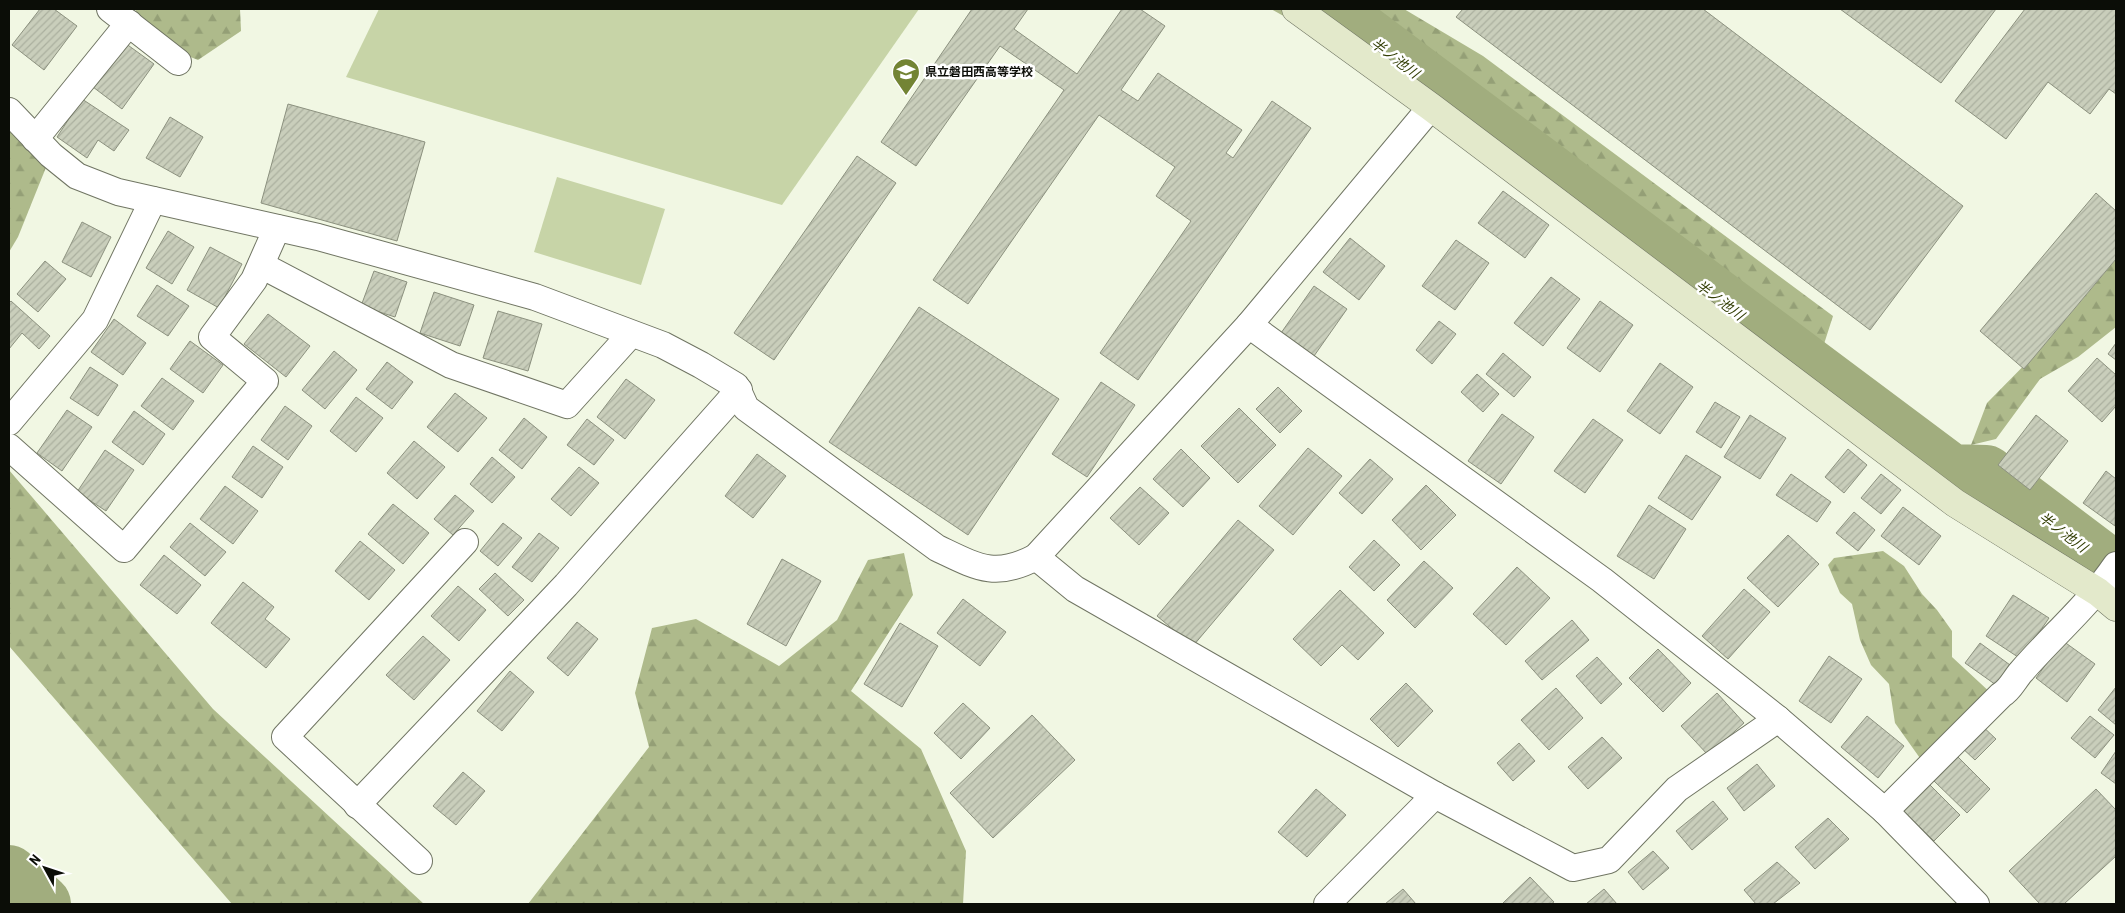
<svg xmlns="http://www.w3.org/2000/svg" width="2125" height="913" font-family="'Roboto Condensed','Noto Sans JP',sans-serif">
<style>
.forest{fill:url(#forest-firs)}
.garden{fill:#c7d4a7}
.lines{fill:none;stroke-linecap:round;stroke-linejoin:round}
.river{stroke:#a1ad7e;stroke-width:58}
.building{fill:url(#building-hatch);stroke:#8c917f}
.street-casing{stroke:#707563;stroke-width:28}
.secondary-casing{stroke:#707563;stroke-width:29}
.street{stroke:#fff;stroke-width:26}
.secondary{stroke:#e3e9cb;stroke-width:28}
.labels{text-anchor:middle;dominant-baseline:central;stroke-width:5;stroke-linejoin:round;paint-order:stroke}
.poi-label{font-size:12px;font-weight:bold;fill:#0b0d07;stroke:#fff;text-anchor:start}
.water-label{font-size:14px;font-style:italic;fill:#333e05;stroke:#fff}
</style>
<defs>
<pattern id="forest-firs" width="22" height="20" patternUnits="userSpaceOnUse" patternTransform="scale(1.25)"><rect width="22" height="20" fill="#aeba8b"/><path d="M5 1l3.5 6h-7zM16 11l3.5 6h-7z" fill="#949f76"/></pattern>
<pattern id="building-hatch" width="6" height="6" patternUnits="userSpaceOnUse" patternTransform="scale(1.25)"><rect width="6" height="6" fill="#c9cebb"/><path d="M-1 1l2-2M0 6l6-6M5 7l2-2" fill="none" stroke="#abb09f"/></pattern>
</defs>
<rect width="100%" height="100%" fill="#f1f7e3"/>
<g class="forest">
<path d="M135 9H240L241 31 198 60 153 42Z"/>
<path d="M1271 9H1404L1483 56 1833 316 1815 372 1797 384 1375 67Z"/>
<path d="M9 116 51 155 18 237 9 252Z"/>
<path d="M2116 259V327L2078 357 2040 379 1996 439 1971 445 1987 403 2043 346Z"/>
<path d="M9 470 213 709 424 904H232L9 646Z"/>
<path d="M1883 551 1904 566 1922 594 1937 610 1952 631V657L1993 695 1922 761 1895 723 1889 684 1871 665 1860 640 1852 604 1840 593 1828 565 1834 558Z"/>
<path d="M904 553 913 595 851 691 921 749 966 851 963 904H528L649 747 635 693 652 628 696 619 779 666 837 620 868 560Z"/>
</g>
<g class="garden">
<path d="M379 9H919L782 205 346 77Z"/>
<path d="M557 177 665 209 641 285 534 252Z"/>
</g>
<g class="lines">
<g class="river">
<path d="M1330 9 1951 473 1986 474 2116 572"/>
<path d="M9 874 42 904"/>
</g>
</g>
<g class="building">
<path d="M40 9H54L77 26 44 70 12 45Z"/>
<path d="M972 9H1028L1014 29 1077 74 1122 9H1140L1165 26 1121 90 1138 101 1158 73 1242 130 1226 153 1233 158 1272 101 1311 128 1138 380 1100 353 1191 221 1156 196 1175 167 1099 115 968 304 933 280 1064 90 1000 46 916 166 881 142Z"/>
<path d="M1463 9H1703L1963 206 1870 330 1456 17Z"/>
<path d="M1840 9H1996L1941 83Z"/>
<path d="M2025 9H2116V94L2109 89 2090 114 2048 82 2006 139 1955 101Z"/>
<path d="M125 43 154 64 122 109 93 87Z"/>
<path d="M82 99 129 130 114 151 98 140 87 158 57 137Z"/>
<path d="M288 104 425 142 397 241 261 203Z"/>
<path d="M170 117 203 137 180 177 146 158Z"/>
<path d="M857 156 896 183 774 360 734 333Z"/>
<path d="M1503 191 1549 225 1525 258 1478 223Z"/>
<path d="M2096 193 2116 211V259L2024 369 1980 331Z"/>
<path d="M82 222 111 237 91 277 62 262Z"/>
<path d="M168 231 194 247 172 284 146 268Z"/>
<path d="M1350 238 1385 266 1359 300 1323 272Z"/>
<path d="M1456 240 1489 263 1455 310 1422 286Z"/>
<path d="M210 247 242 264 219 308 187 290Z"/>
<path d="M45 261 66 279 38 312 17 294Z"/>
<path d="M374 271 407 282 395 317 361 306Z"/>
<path d="M1551 277 1580 299 1543 346 1514 323Z"/>
<path d="M157 285 189 306 168 336 137 316Z"/>
<path d="M1314 286 1347 309 1314 356 1281 333Z"/>
<path d="M434 292 474 305 460 346 420 333Z"/>
<path d="M11 301 50 336 39 349 22 333 9 349V303Z"/>
<path d="M1600 301 1633 325 1600 372 1567 348Z"/>
<path d="M919 307 1059 399 968 535 829 442Z"/>
<path d="M498 311 542 324 528 371 483 358Z"/>
<path d="M268 314 310 346 286 377 244 344Z"/>
<path d="M114 319 146 343 123 375 91 352Z"/>
<path d="M1439 321 1456 334 1432 364 1416 350Z"/>
<path d="M190 341 223 365 203 393 170 369Z"/>
<path d="M2116 343V360L2108 354Z"/>
<path d="M334 351 357 370 325 409 302 390Z"/>
<path d="M1503 353 1531 377 1514 397 1486 374Z"/>
<path d="M2097 358 2116 375V406L2102 422 2068 391Z"/>
<path d="M387 362 413 382 392 409 366 389Z"/>
<path d="M1660 363 1693 387 1660 434 1627 411Z"/>
<path d="M90 367 118 385 98 416 70 398Z"/>
<path d="M1477 374 1499 394 1483 412 1461 392Z"/>
<path d="M162 378 194 401 173 430 141 406Z"/>
<path d="M626 379 655 400 625 439 597 417Z"/>
<path d="M1101 382 1135 405 1087 477 1052 454Z"/>
<path d="M1278 387 1302 411 1280 433 1256 409Z"/>
<path d="M455 393 487 418 458 452 427 427Z"/>
<path d="M356 397 383 418 356 452 330 431Z"/>
<path d="M1715 402 1740 417 1721 448 1696 432Z"/>
<path d="M285 406 312 426 288 460 261 440Z"/>
<path d="M1239 408 1276 445 1238 483 1201 446Z"/>
<path d="M67 410 92 427 62 471 37 453Z"/>
<path d="M134 411 165 434 143 465 112 442Z"/>
<path d="M1502 414 1534 437 1501 484 1468 461Z"/>
<path d="M1750 415 1786 438 1760 479 1724 457Z"/>
<path d="M2036 415 2068 441 2030 490 1998 465Z"/>
<path d="M524 418 547 437 522 469 499 450Z"/>
<path d="M587 419 614 440 594 465 567 445Z"/>
<path d="M1593 419 1623 440 1585 493 1554 471Z"/>
<path d="M414 441 445 467 417 499 387 473Z"/>
<path d="M253 446 283 467 262 498 232 477Z"/>
<path d="M1308 448 1342 476 1293 535 1259 506Z"/>
<path d="M1181 449 1210 478 1183 507 1153 479Z"/>
<path d="M1848 449 1867 465 1844 493 1825 477Z"/>
<path d="M105 450 134 470 106 511 77 492Z"/>
<path d="M757 454 786 476 753 518 725 496Z"/>
<path d="M1686 455 1721 477 1692 520 1658 498Z"/>
<path d="M492 457 515 477 492 503 470 484Z"/>
<path d="M1370 459 1393 479 1362 514 1339 493Z"/>
<path d="M579 467 599 483 571 516 551 499Z"/>
<path d="M2106 471 2116 479 2115 526 2083 503Z"/>
<path d="M1791 474 1831 502 1817 522 1776 495Z"/>
<path d="M1881 474 1901 490 1881 514 1861 498Z"/>
<path d="M1426 485 1456 515 1421 550 1392 520Z"/>
<path d="M225 486 258 511 233 544 200 519Z"/>
<path d="M1140 487 1169 513 1139 545 1110 518Z"/>
<path d="M455 495 474 511 453 535 434 519Z"/>
<path d="M393 504 429 533 403 564 368 534Z"/>
<path d="M1649 505 1686 529 1654 579 1617 556Z"/>
<path d="M1903 507 1941 536 1919 565 1881 536Z"/>
<path d="M1854 512 1875 530 1858 551 1836 533Z"/>
<path d="M1238 520 1274 550 1193 646 1157 616Z"/>
<path d="M190 523 226 552 205 576 170 547Z"/>
<path d="M503 523 522 538 498 566 480 551Z"/>
<path d="M539 533 559 548 532 582 512 567Z"/>
<path d="M1788 535 1819 564 1778 607 1747 578Z"/>
<path d="M1374 540 1400 565 1374 591 1349 567Z"/>
<path d="M360 541 395 570 369 600 335 571Z"/>
<path d="M164 555 201 585 177 614 140 585Z"/>
<path d="M782 559 821 581 786 646 747 624Z"/>
<path d="M1424 561 1453 588 1415 628 1387 600Z"/>
<path d="M1517 567 1550 598 1506 645 1473 614Z"/>
<path d="M495 573 524 600 508 616 479 589Z"/>
<path d="M243 582 274 607 265 619 290 639 266 668 211 623Z"/>
<path d="M458 586 486 610 459 641 431 616Z"/>
<path d="M1744 589 1770 612 1728 659 1702 636Z"/>
<path d="M1340 590 1384 633 1358 660 1342 645 1321 666 1293 639Z"/>
<path d="M2013 595 2049 618 2021 659 1986 636Z"/>
<path d="M963 599 1006 632 980 666 937 633Z"/>
<path d="M1572 620 1589 640 1542 680 1525 661Z"/>
<path d="M577 622 598 639 568 676 547 658Z"/>
<path d="M900 623 938 646 902 707 864 684Z"/>
<path d="M423 636 450 660 414 700 386 675Z"/>
<path d="M2063 641 2095 664 2067 702 2036 678Z"/>
<path d="M1980 643 2021 673 2006 692 1965 663Z"/>
<path d="M1658 649 1691 683 1663 712 1629 678Z"/>
<path d="M1829 656 1862 679 1831 723 1799 701Z"/>
<path d="M1597 657 1622 684 1601 704 1576 676Z"/>
<path d="M510 671 534 692 502 731 477 711Z"/>
<path d="M1406 683 1433 711 1398 747 1370 719Z"/>
<path d="M2116 687V725L2098 710Z"/>
<path d="M1556 688 1583 718 1549 750 1521 720Z"/>
<path d="M1717 693 1744 723 1708 755 1681 726Z"/>
<path d="M963 703 990 728 961 759 934 733Z"/>
<path d="M1032 715 1075 760 993 838 950 793Z"/>
<path d="M1867 716 1904 746 1878 778 1841 747Z"/>
<path d="M2090 716 2114 735 2095 758 2071 738Z"/>
<path d="M1979 723 1996 739 1975 760 1959 745Z"/>
<path d="M1602 737 1622 758 1588 789 1568 767Z"/>
<path d="M1519 743 1535 761 1513 781 1497 763Z"/>
<path d="M2116 751V784L2101 773Z"/>
<path d="M1957 756 1990 789 1967 813 1934 781Z"/>
<path d="M1757 764 1775 786 1744 811 1727 788Z"/>
<path d="M463 772 485 791 456 825 433 806Z"/>
<path d="M1928 783 1960 815 1934 841 1902 810Z"/>
<path d="M1316 789 1346 815 1307 857 1278 832Z"/>
<path d="M2096 789 2116 810V856L2064 904H2040L2009 871Z"/>
<path d="M1713 801 1728 819 1692 850 1676 831Z"/>
<path d="M1828 818 1849 839 1815 869 1795 847Z"/>
<path d="M1653 851 1669 868 1643 890 1628 872Z"/>
<path d="M1777 862 1800 883 1773 904H1756L1744 890Z"/>
<path d="M1530 877 1554 902 1551 904H1505L1503 903Z"/>
<path d="M1403 889 1416 904H1385Z"/>
<path d="M1604 889 1617 904H1586Z"/>
</g>
<g class="lines">
<g class="street-casing">
<g id="street">
<path d="M110 9 178 62"/>
<path d="M9 111 51 155 77 176 118 192 318 237 535 297 663 345 701 365 736 386 746 408 937 548C977 567 995 579 1036 557L1249 325 1431 107"/>
<path d="M35 139 129 23"/>
<path d="M261 265 451 365 567 405 631 334"/>
<path d="M1249 325 1602 580 1778 719 1885 811 1976 904"/>
<path d="M9 422 95 320 153 200"/>
<path d="M9 447 124 549 265 381 212 337 254 280 277 228"/>
<path d="M1036 557 1075 589 1435 795 1573 868 1609 860 1677 789 1778 719"/>
<path d="M357 805 566 585 739 390"/>
<path d="M1885 811 2001 695C2010 690 2014 680 2021 672 2053 635 2088 606 2116 565"/>
<path d="M419 861 285 737 465 542"/>
<path d="M1327 904 1435 795"/>
</g>
</g>
<g class="secondary-casing">
<path id="secondary" d="M1296 9 1431 107 1955 503 2098 592 2116 607"/>
</g>
<use href="#street" class="street"/>
<use href="#secondary" class="secondary"/>
</g>
<defs>
<g id="school-pin" transform="scale(1.4375)"><path d="M0 17L-7.5 6A9.5 9.5 0 1 1 7.5 6Z" fill="#738434" stroke="#fff"/><path d="M0-5L7-2L0 1L-7-2ZM-4 1L0 2.5L4 1V4Q0 6-4 4Z" fill="#fff"/></g>
</defs>
<g fill-rule="evenodd">
<use href="#school-pin" x="906" y="72"/>
</g>
<g class="labels">
<g class="poi-label">
<text x="925" y="72">県立磐田西高等学校</text>
</g>
<g class="water-label">
<text transform="translate(1395 58) rotate(37)">半ノ池川</text>
<text transform="translate(1720 300) rotate(37)">半ノ池川</text>
<text transform="translate(2063 532) rotate(37)">半ノ池川</text>
</g>
</g>
<rect width="2125" height="913" fill="none" stroke="#0b0d07" stroke-width="20"/>
<g transform="translate(45 868) rotate(310)" stroke="#ffffff" stroke-width="4" paint-order="stroke">
<path d="M0-4L9 19L0 12L-9 19Z" fill="#0b0d07"/>
<text y="-8" font-size="14" font-weight="bold" text-anchor="middle" fill="#0b0d07">N</text>
</g>
</svg>
